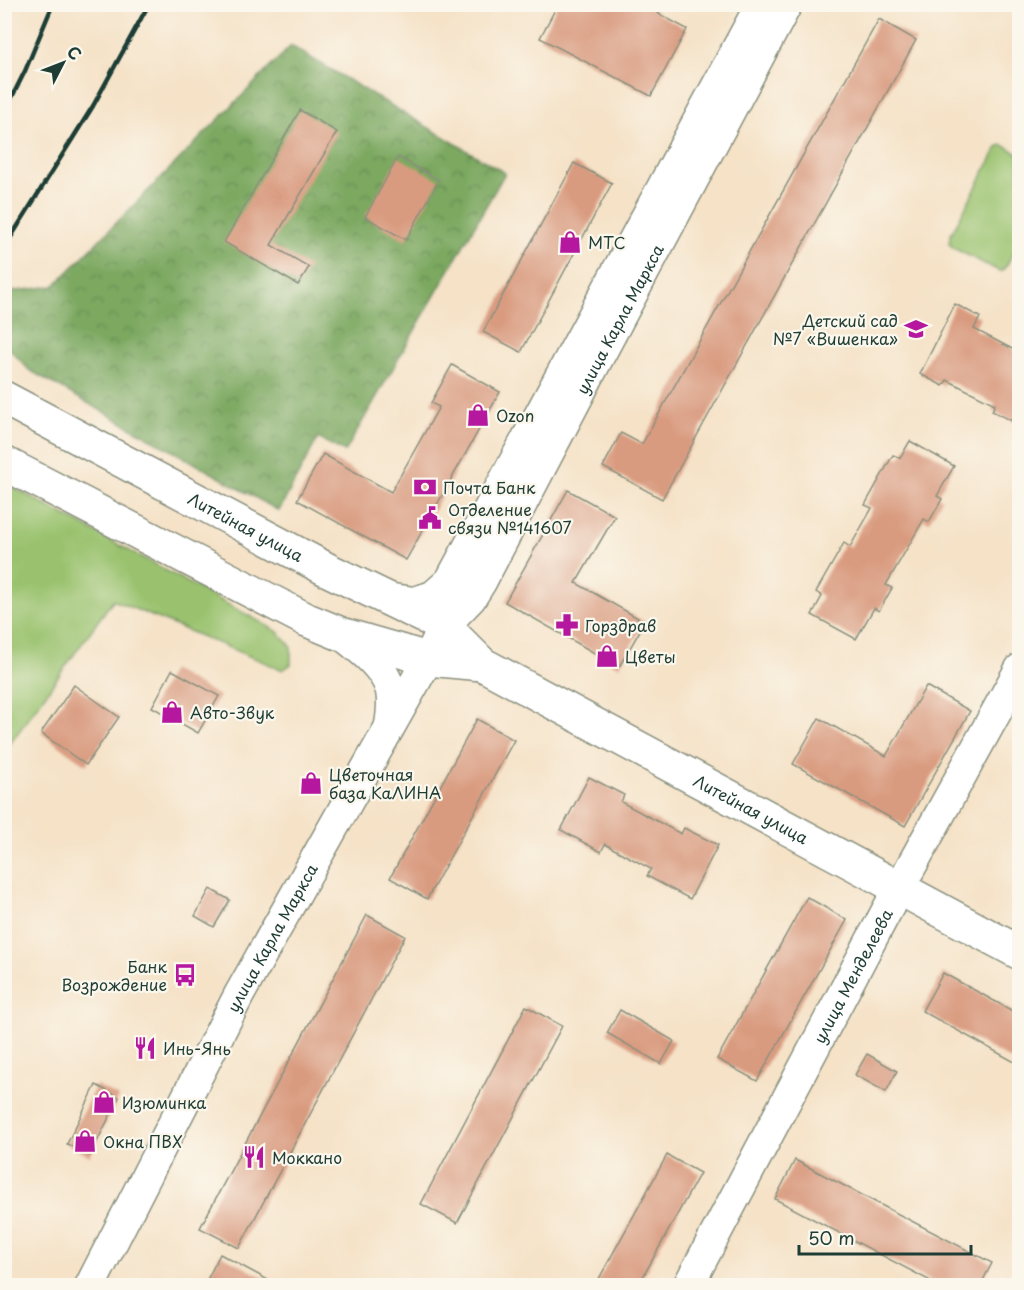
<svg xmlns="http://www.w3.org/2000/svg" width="1024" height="1290" font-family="'Playpen Sans',sans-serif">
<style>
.grass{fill:#9ac26e;stroke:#5c8051;stroke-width:1.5}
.forest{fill:url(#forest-crowns);stroke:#4d724a;stroke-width:1.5}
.building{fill:#d99b80}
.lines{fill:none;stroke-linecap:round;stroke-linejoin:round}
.minor-casing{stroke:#8a907e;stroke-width:33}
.highway-casing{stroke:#8a907e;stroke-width:36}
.minor{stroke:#fff;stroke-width:30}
.highway{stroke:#fff;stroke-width:33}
.rail{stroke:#1f3d34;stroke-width:4.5}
.labels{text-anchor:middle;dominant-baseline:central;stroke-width:4.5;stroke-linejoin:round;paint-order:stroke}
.poi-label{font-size:16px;fill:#1f3d34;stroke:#fbf7ec;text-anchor:start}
.street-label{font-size:16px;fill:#1f3d34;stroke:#fbf7ec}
</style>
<defs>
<pattern id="forest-crowns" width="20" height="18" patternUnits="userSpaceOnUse" patternTransform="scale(1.5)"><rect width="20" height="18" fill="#7ba861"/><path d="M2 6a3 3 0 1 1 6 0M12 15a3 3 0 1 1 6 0" fill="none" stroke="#648a51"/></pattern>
</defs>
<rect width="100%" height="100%" fill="#fbf7ec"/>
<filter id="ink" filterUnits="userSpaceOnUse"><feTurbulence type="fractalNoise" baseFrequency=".0167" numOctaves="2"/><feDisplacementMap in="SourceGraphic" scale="12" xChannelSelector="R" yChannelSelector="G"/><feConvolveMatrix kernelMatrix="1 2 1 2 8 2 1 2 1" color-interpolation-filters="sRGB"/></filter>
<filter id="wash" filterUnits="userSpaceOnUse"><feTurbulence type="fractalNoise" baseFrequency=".008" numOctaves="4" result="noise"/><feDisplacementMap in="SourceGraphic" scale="24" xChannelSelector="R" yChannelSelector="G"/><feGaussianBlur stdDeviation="1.35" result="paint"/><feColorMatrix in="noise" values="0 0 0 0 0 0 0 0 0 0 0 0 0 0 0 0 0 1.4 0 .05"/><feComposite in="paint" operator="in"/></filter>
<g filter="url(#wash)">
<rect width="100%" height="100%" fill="#f5e2c7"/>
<g class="grass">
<path d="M1001 145 1007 147 1019 154V242L1006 266 1002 271H999L953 248 949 243 950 236 996 150Z"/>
<path d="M5 483 277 631 291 646V664L283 670 113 600 5 751Z"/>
</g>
<path class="forest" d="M291 46 505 173 345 452 318 438 279 511 29 370 5 344V296L9 292 54 286Z"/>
<g id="blocks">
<g class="building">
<path d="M558 4H650L659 14 687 29 651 96 540 38Z"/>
<path d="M879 19 916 40 662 499 603 467 621 433 642 444Z"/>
<path d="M300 110 337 132 271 245 309 267 298 285 224 242Z"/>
<path d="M398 157 439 180 406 240 365 217Z"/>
<path d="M574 163 612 183 521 352 483 332Z"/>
<path d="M955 304 980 317 974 329 1020 353V425L992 411 995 404 947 380 943 386 920 374Z"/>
<path d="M452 365 500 392 406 560 297 500 323 454 391 492 439 407 431 403Z"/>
<path d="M910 441 954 466 937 496 942 499 929 522 924 519 886 585 892 588 879 611 874 608 856 639 812 615 822 596 816 592 844 543 850 547 872 508 865 505 893 455 900 458Z"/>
<path d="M568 490 615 516 576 583 645 622 619 667 505 602Z"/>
<path d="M172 670 219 696 198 733 152 707Z"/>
<path d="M74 685 119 717 86 765 41 733Z"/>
<path d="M926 686 970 711 905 826 793 764 819 718 886 756Z"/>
<path d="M477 719 514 740 427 899 390 878Z"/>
<path d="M589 777 624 795 621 802 681 834 684 828 718 845 690 899 647 876 651 869 605 844 601 852 561 830Z"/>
<path d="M210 889 230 900 214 927 195 916Z"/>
<path d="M807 897 847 920 757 1081 717 1059Z"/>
<path d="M367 915 405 936 239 1248 200 1228Z"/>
<path d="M943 973 1020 1015V1065L922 1011Z"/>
<path d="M526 1006 562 1026 457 1223 421 1204Z"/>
<path d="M620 1010 674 1041 661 1064 607 1033Z"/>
<path d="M867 1054 897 1071 886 1092 855 1075Z"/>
<path d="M96 1085 119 1097 90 1156 67 1144Z"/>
<path d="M667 1155 700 1173 638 1286H595Z"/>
<path d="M795 1160 992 1263 980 1286H940L775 1199Z"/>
<path d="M220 1254 279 1286H204Z"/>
</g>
</g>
</g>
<g filter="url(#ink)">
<use href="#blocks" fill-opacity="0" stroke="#8a907e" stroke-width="1.5"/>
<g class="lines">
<g class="minor-casing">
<g id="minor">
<path d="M386 598 414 602 433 596 450 581 761 4"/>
<path d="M341 634C359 648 385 667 391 691 393 702 392 713 390 725"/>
<path id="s1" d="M90 1286 239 995 428 659 444 626 471 598 481 582 595 364 787 4"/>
<path id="s2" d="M688 1286 886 912 1020 669"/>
</g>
</g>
<g class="highway-casing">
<g id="highway">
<path id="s3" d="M4 398 328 570 444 626 482 664 1020 953"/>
<path d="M4 463 307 620 341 634 428 659 482 664"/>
</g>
</g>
<use href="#minor" class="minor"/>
<use href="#highway" class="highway"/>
<g class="rail">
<path d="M4 113 25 71 53 4"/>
<path d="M4 248 93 106 149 4"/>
</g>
</g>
</g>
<defs>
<g id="shop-bare" transform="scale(1.8)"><path d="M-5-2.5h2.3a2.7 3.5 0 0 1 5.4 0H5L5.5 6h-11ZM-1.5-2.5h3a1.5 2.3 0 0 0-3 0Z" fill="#b5179e" stroke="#fbf7ec" stroke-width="2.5" paint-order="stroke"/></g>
<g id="school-bare" transform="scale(1.8)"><path d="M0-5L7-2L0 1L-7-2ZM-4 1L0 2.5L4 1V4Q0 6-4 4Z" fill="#b5179e" stroke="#fbf7ec" stroke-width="2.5" paint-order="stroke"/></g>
<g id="bank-bare" transform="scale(1.8)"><path d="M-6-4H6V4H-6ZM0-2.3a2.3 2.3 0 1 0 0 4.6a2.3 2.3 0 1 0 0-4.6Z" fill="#b5179e" stroke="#fbf7ec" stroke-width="2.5" paint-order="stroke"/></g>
<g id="civic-bare" transform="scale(1.8)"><path d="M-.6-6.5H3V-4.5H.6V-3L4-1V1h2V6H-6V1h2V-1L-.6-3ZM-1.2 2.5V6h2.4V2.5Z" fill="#b5179e" stroke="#fbf7ec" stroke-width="2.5" paint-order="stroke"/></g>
<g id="pharmacy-bare" transform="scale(1.8)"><path d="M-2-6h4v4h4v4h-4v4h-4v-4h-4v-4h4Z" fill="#b5179e" stroke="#fbf7ec" stroke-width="2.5" paint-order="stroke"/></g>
<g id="bus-bare" transform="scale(1.8)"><path d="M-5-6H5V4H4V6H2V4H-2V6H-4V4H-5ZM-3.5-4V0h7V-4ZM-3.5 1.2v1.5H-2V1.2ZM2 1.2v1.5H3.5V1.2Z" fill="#b5179e" stroke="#fbf7ec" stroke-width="2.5" paint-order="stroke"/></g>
<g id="restaurant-bare" transform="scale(1.8)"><path d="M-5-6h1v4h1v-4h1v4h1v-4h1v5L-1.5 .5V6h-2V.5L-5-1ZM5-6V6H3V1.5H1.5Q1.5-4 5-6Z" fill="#b5179e" stroke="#fbf7ec" stroke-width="2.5" paint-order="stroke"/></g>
</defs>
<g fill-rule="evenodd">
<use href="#shop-bare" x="570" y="242"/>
<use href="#school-bare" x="916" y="329"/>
<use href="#shop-bare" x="478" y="415"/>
<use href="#bank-bare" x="425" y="487"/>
<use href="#civic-bare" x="430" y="518"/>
<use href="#pharmacy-bare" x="567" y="625"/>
<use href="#shop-bare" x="607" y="656"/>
<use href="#shop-bare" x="172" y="712"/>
<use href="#shop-bare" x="311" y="783"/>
<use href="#bus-bare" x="185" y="975"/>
<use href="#restaurant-bare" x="145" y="1048"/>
<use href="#shop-bare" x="104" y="1102"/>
<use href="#shop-bare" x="85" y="1141"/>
<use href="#restaurant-bare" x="254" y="1157"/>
</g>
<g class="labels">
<g class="poi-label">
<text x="588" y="242">МТС</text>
<text x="898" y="320" text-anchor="end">Детский сад<tspan x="898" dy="18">№7 «Вишенка»</tspan></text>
<text x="496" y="415">Ozon</text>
<text x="443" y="487">Почта Банк</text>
<text x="448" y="509">Отделение<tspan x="448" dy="18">связи №141607</tspan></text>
<text x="585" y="625">Горздрав</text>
<text x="625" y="656">Цветы</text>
<text x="190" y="712">Авто-Звук</text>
<text x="329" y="774">Цветочная<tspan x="329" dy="18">база КаЛИНА</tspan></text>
<text x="167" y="966" text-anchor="end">Банк<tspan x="167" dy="18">Возрождение</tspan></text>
<text x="163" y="1048">Инь-Янь</text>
<text x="122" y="1102">Изюминка</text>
<text x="103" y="1141">Окна ПВХ</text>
<text x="272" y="1157">Моккано</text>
</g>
<g class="street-label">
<text stroke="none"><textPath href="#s1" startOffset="1104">улица Карла Маркса</textPath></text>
<text stroke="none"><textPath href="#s3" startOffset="274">Литейная улица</textPath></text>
<text stroke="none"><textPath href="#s3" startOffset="855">Литейная улица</textPath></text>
<text stroke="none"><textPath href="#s1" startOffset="393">улица Карла Маркса</textPath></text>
<text stroke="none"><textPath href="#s2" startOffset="351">улица Менделеева</textPath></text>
</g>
</g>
<rect width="1024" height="1290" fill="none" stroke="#fbf7ec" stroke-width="24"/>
<g transform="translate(63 63) rotate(48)" stroke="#fbf7ec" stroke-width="4.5" paint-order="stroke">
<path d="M0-4.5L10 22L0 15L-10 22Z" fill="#1f3d34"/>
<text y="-9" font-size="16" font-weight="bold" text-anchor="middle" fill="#1f3d34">С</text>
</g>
<path d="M799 1245v9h172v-9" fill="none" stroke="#1f3d34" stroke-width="3"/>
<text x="808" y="1245" font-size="18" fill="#1f3d34" stroke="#fbf7ec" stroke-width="4.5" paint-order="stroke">50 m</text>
</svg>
